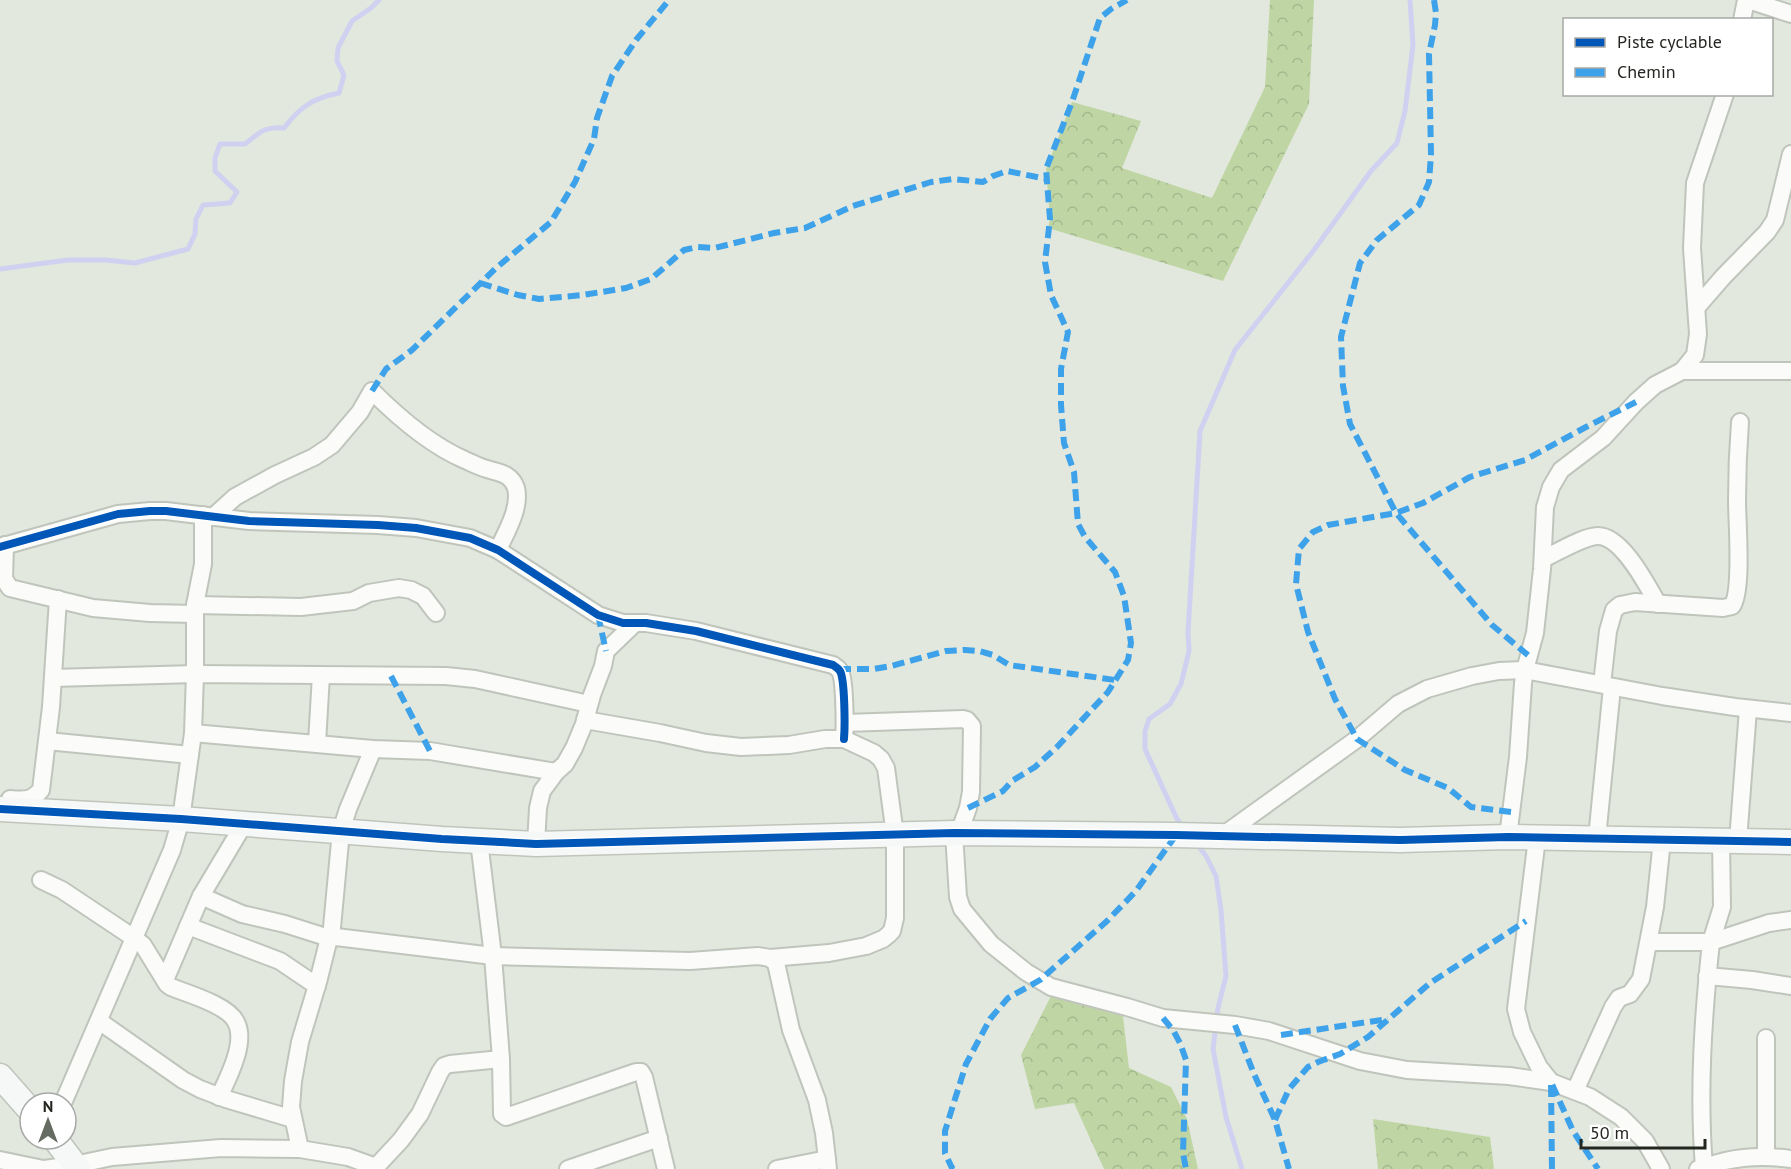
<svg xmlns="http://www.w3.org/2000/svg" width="1791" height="1169" font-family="'PT Sans',sans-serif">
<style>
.forest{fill:url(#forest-crowns)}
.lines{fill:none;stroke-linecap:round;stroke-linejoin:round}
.stream{stroke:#d0d1f1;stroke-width:5}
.street-casing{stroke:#c0c5bc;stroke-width:20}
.secondary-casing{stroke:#c0c5bc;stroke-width:27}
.street{stroke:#fbfcfa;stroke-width:16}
.secondary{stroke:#f6f7f7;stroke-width:24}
.quiet{stroke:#3ea2ea;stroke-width:6;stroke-dasharray:12 6;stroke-linecap:butt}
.cycleway-casing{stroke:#fff;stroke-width:11}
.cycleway{stroke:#0057b8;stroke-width:8}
</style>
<defs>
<pattern id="forest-crowns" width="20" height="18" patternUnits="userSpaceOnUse" patternTransform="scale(1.5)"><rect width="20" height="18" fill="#bfd6a4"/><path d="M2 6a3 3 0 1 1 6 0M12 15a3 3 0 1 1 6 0" fill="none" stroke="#a4b88d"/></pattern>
</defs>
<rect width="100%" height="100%" fill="#e2e8dd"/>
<g class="forest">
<path d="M1270 0H1314L1309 104 1223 281 1048 228 1050 219 1046 169 1072 102 1141 121 1122 168 1212 198 1265 87Z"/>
<path d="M1051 996 1123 1016 1129 1068 1171 1087 1187 1119 1198 1169H1104L1074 1103 1035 1109 1021 1055Z"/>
<path d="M1373 1119 1490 1137 1494 1169H1378Z"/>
</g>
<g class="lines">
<g class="stream">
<path d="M0 269 68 260H105L135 263 188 249 195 234 196 219 203 205 230 203 237 192 215 171V158L220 144H245C260 132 265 126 284 128 300 107 313 98 339 93L344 75 337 61 338 48 352 21 371 8 379 0"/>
<path d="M1185 829 1177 819 1145 749V731L1149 719 1170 704 1181 684 1189 651 1188 633 1200 431 1235 350 1314 250 1371 171 1397 143 1405 111 1413 45 1410 0"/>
<path d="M1196 843 1206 856 1216 876 1221 910 1226 976 1218 1008 1213 1049 1226 1117 1242 1169"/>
</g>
<g class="street-casing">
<g id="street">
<path d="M1748 0 1791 14"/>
<path d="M1742 20 1746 0"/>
<path d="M1697 307 1723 277 1767 232 1775 220 1791 154"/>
<path d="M1682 371H1791"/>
<path d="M213 517 235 497 275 475 314 457 332 445 360 412 372 391C399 418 430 445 465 460 472 463 479 467 487 469 499 473 511 473 516 488 521 508 506 532 498 550"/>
<path d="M5 545 4 579 10 588 93 608 150 613 195 614"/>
<path d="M0 547 118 514 150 511H166L249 521 378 525 416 528 470 538 498 550 598 615 623 623H646L696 631 833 665C836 667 838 668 840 671 845 680 845 727 844 739"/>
<path d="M1543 559C1556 553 1584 536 1598 536 1622 536 1647 585 1658 604"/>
<path d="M195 605 301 607 353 601 369 593 399 588 411 590 423 596 436 613"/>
<path d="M53 678 195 674 446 676 475 679 589 704"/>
<path d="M1602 684 1608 631 1614 610 1620 605 1635 602 1723 608 1732 606C1743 591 1737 522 1737 501 1737 474 1738 448 1740 422"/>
<path d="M845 723 963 719 967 720 972 726 971 792 968 808 959 833"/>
<path d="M193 733 373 749 430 751 556 772"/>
<path d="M47 741 190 755"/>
<path d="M317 743 321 675"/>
<path d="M10 799C25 800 31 801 41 790L51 707 58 599"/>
<path d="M954 833 958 897 962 909 991 944 1026 972 1051 987 1127 1007 1163 1018 1235 1025 1269 1031 1360 1061 1407 1070 1509 1076 1551 1082"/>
<path d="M1222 836 1357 739 1398 704 1427 689 1472 676 1499 671 1525 670 1662 696 1735 707 1791 713"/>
<path d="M1508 837 1518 757 1523 683 1525 670 1535 633 1542 569 1545 507 1551 487 1561 470 1603 438 1636 402 1655 385 1682 371 1695 355 1698 334 1692 248 1695 183 1725 94"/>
<path d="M1537 838 1516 1009 1522 1032 1539 1067 1551 1082 1590 1097 1621 1117 1645 1141 1661 1169"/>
<path d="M1597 838 1612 687"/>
<path d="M1721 841 1722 907 1711 942 1769 923 1791 920"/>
<path d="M1738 841 1748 709"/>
<path d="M536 844 538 808 542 791 556 772 565 764 574 748 584 724 592 695 603 666 606 651 635 623"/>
<path d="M41 880 62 890 134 938 143 945 167 984 171 987C188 994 228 1005 236 1022 247 1042 228 1078 219 1097"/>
<path d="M201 896 242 914 285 924 329 938"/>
<path d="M188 926 280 961 317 986"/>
<path d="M331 938 341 831 348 809 373 749"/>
<path d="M1649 942H1711C1703 1017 1698 1092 1704 1167"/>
<path d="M770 958 776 963 791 1030 817 1100 824 1133 828 1169"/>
<path d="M1707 976 1752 980 1791 986"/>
<path d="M165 980 201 896 244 824"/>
<path d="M99 1021 183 1080 200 1089 226 1099 293 1119"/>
<path d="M1766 1038V1156"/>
<path d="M501 1059 502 1114 506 1117 636 1072H641L644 1077 666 1169"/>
<path d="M1575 1091 1613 1007 1619 998 1630 994 1641 979 1655 907 1662 840"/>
<path d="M63 1103 172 850 181 819 193 733 195 674V605L203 564V515"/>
<path d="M300 1149 291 1107 293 1081 300 1042 318 982 329 938 336 937 493 956 690 961 758 956 770 958 829 953 866 946 883 939 888 935 892 931 895 918V835L886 768 881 759 874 753 844 739H825L789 745 741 747 706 743 660 733 585 720"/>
<path d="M0 1160 43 1169"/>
<path d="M44 1169 74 1165 112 1157 221 1148 300 1149 348 1157 376 1167"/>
<path d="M374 1169 401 1140 420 1114 440 1072 444 1066 450 1064 501 1059 493 956 479 841"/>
<path d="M568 1169 659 1138"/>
<path d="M777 1169 827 1159"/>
<path d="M1698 1169C1707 1167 1716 1163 1725 1161 1747 1156 1769 1156 1791 1159"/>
</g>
</g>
<g class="secondary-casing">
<g id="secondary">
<path d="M0 809 181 819 442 839 536 844 954 833 1176 835 1400 840 1508 837 1791 842"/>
<path d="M0 1076 30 1110"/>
<path d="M55 1139 78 1169"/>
</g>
</g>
<use href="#street" class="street"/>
<use href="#secondary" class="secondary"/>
<g class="quiet">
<path d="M1434 0 1436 13 1435 25 1429 54 1431 155 1429 182 1419 205 1377 240 1360 263 1341 337 1343 386 1350 424 1396 513 1492 625 1529 656"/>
<path d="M480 283 518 295 539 299 583 295 626 288 651 279 684 250 697 247 715 248 774 233 805 228 853 206 931 182 953 179 983 182 993 176 1007 171 1047 179"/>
<path d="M372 391 386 369 412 350 496 268 551 222 575 182 594 139 597 118 612 76 636 40 669 0"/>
<path d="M598 615 606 651"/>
<path d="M839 669H873L891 666 946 651 965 650 979 651 993 655 1009 665 1115 680"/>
<path d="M391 676 430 751"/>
<path d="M968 808 1003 791 1012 781 1035 767 1057 747 1108 692 1128 660 1131 643 1124 596 1115 572 1085 537 1078 524 1074 472 1064 443 1061 405V369L1068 332 1051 295 1045 262 1050 219 1046 169 1072 102 1100 18 1111 9 1127 0"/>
<path d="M1511 812 1471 807 1448 788 1405 770 1357 739 1335 699 1308 632 1296 584 1299 549 1313 532 1328 525 1396 513 1423 503 1470 477 1525 460 1586 427 1636 402"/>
<path d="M1163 1018 1173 1030 1180 1043 1186 1060 1183 1153 1186 1169"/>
<path d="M1235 1025 1254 1074 1275 1120 1289 1169"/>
<path d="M1281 1035 1388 1019"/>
<path d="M1275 1120 1289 1089 1308 1067 1318 1062 1340 1054 1368 1037 1430 983 1526 921"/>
<path d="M954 1169 952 1168 945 1153V1131L966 1064 990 1019 1008 998 1040 980 1107 921 1136 891 1176 835"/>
<path d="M1552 1169 1551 1082 1573 1131 1598 1169"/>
</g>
<g class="cycleway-casing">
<g id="cycleway">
<path d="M0 547 118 514 150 511H166L249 521 378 525 416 528 470 538 498 550 598 615 623 623H646L696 631 833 665C836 667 838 668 840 671 845 680 845 727 844 739"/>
<path d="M0 809 181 819 442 839 536 844 954 833 1176 835 1400 840 1508 837 1791 842"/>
</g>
</g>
<use href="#cycleway" class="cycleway"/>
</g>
<rect x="1563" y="18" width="210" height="78" fill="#ffffff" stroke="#a7a9a6" stroke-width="1.5"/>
<rect x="1575" y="38" width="30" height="9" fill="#0057b8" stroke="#a7a9a6" stroke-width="1.5"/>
<text x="1617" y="48" font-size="18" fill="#242720">Piste cyclable</text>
<rect x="1575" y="68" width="30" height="9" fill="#3ea2ea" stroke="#a7a9a6" stroke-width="1.5"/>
<text x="1617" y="78" font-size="18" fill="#242720">Chemin</text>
<g transform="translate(48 1121)"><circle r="28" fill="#ffffff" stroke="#a7a9a6" stroke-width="1.5"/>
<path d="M0-4.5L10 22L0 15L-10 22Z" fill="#666b62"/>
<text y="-9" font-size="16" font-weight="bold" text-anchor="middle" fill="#242720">N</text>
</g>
<path d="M1581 1139v9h124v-9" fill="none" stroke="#242720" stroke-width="3"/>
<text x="1590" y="1139" font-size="18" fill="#242720" stroke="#ffffff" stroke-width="4.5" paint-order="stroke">50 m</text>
</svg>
